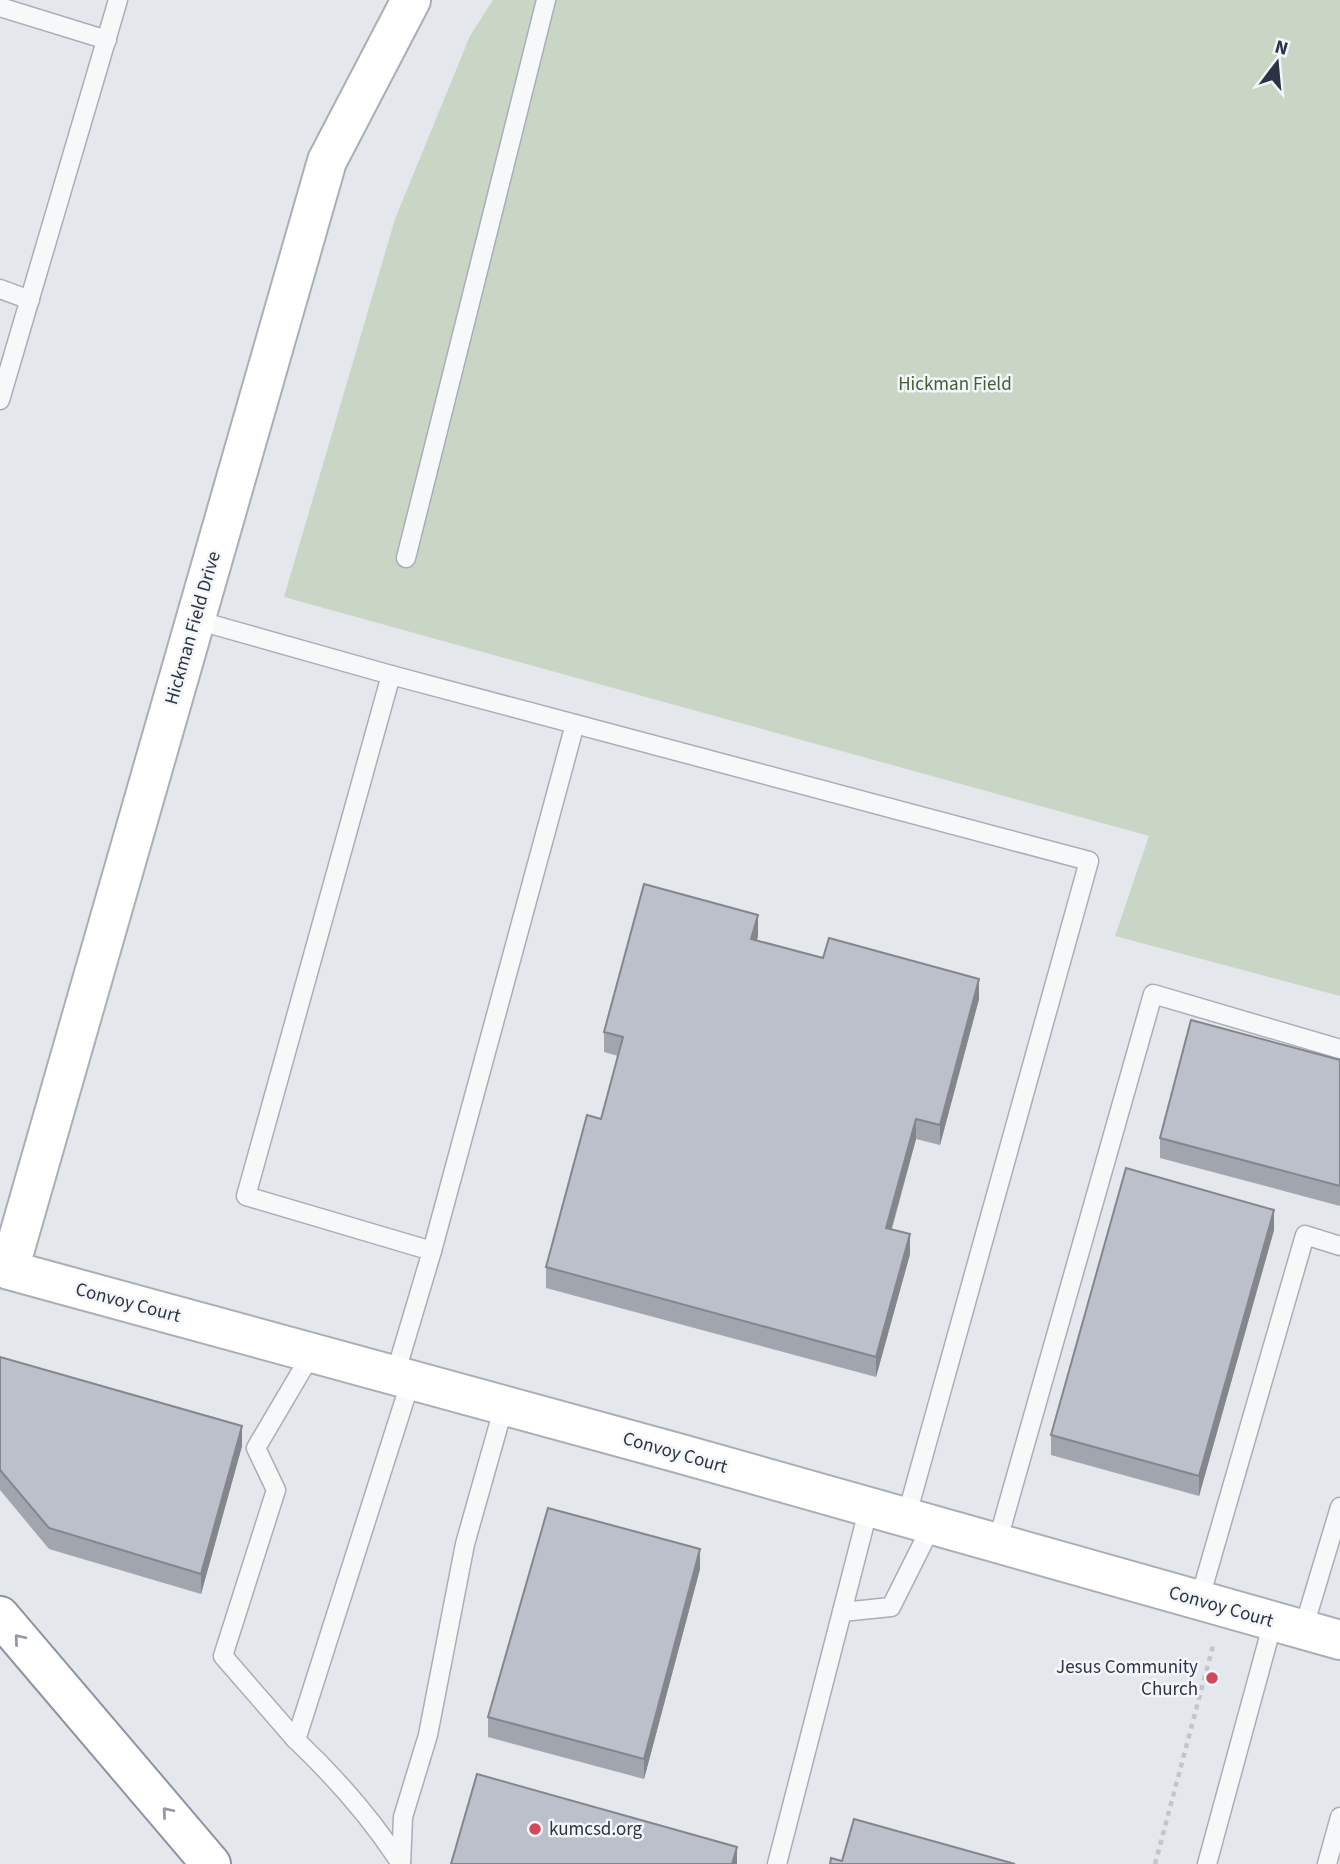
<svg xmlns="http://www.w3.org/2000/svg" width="1340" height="1864" font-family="'Source Sans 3',sans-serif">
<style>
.green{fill:#c9d6c5}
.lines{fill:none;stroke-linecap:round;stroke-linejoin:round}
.lane-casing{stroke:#a9aeb7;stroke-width:21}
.secondary-casing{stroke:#a9aeb7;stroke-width:42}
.highway-casing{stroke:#8b94a3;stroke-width:42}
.path{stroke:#c2c5cb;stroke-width:4.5;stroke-dasharray:5 5;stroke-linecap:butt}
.lane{stroke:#f7f8fa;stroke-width:18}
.secondary{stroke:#fff;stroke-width:38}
.highway{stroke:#fff;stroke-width:38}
.wall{fill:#a1a5ae}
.shaded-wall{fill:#83868d}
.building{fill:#bbc0ca;stroke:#83868d;stroke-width:2}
.oneway{stroke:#959aa2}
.poi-dot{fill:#d1495b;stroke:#f4f6f9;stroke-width:2.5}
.labels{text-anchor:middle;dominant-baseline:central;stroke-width:5;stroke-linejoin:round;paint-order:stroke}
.park-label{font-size:19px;fill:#3f6138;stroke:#f4f6f9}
.street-label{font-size:19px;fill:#2b3445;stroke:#f4f6f9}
.poi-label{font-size:19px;fill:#2b3445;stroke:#f4f6f9;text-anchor:end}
</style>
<rect width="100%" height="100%" fill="#e4e7ec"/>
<path class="green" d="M493 0H1340V996L1115 936 1149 836 284 597 395 219 470 36Z"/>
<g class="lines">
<g class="lane-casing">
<g id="lane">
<path d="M0 7 107 40"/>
<path d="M0 289 30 300"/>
<path d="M0 400 118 0"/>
<path d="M406 558 546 0"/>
<path d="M196 620 391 675 1089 861 906 1518"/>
<path d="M391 675 246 1196 432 1251 575 724"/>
<path d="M395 1375 432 1251"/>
<path d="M997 1543 1153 994 1340 1049"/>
<path d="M1199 1601 1305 1235 1340 1246"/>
<path d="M842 1612 891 1607 932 1525"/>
<path d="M1303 1630 1340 1507"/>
<path d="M296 1740 223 1656 276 1490 256 1448 312 1353"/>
<path d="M401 1864C372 1819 335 1777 296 1740L411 1380"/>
<path d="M401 1864 403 1817 428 1735 465 1544 504 1406"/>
<path d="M777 1864 869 1507"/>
<path d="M1207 1864 1273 1622"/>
<path d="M1327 1864 1340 1817"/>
</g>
</g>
<g class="secondary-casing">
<path id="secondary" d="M411 0 327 161 9 1270 678 1453 1340 1640"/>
</g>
<g class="highway-casing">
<path id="highway" d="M0 1616 211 1864"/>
</g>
<path class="path" d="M1155 1864 1214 1642"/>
<use href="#lane" class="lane"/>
<use href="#secondary" class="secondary"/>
<use href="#highway" class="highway"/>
</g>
<g class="wall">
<path d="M758 936 757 940 979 999 940 1145 916 1139 892 1229 910 1254 876 1377 546 1288V1267L601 1119 618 1056 604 1052V1032Z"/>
<path d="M1340 1060V1206L1160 1158V1138Z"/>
<path d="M1274 1230 1199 1496 1051 1455V1435Z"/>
<path d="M0 1357 242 1446 201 1594 49 1549 0 1490Z"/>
<path d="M700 1569 644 1779 488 1737V1717Z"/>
</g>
<g class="shaded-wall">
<path d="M758 915V936L751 959V939Z"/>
<path d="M979 979V999L940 1145V1125Z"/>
<path d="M916 1119V1139L886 1248V1228Z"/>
<path d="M1274 1210V1230L1199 1496V1476Z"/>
<path d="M910 1234V1254L876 1377V1357Z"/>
<path d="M242 1426V1446L201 1594V1574Z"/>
<path d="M700 1549V1569L644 1779V1759Z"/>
<path d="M737 1847V1864H732Z"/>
</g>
<g class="building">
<path d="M644 884 758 915 751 939 823 958 829 938 979 979 940 1125 916 1119 886 1228 910 1234 876 1357 546 1267 587 1115 601 1119 623 1037 604 1032Z"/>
<path d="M1191 1020 1340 1060V1186L1160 1138Z"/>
<path d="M1126 1168 1274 1210 1199 1476 1051 1435Z"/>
<path d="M0 1357 242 1426 201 1574 49 1528 0 1470Z"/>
<path d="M548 1508 700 1549 644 1759 488 1717Z"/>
<path d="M477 1774 737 1847 732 1864H451Z"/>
<path d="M854 1819 1015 1864H830L831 1858 842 1861Z"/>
</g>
<defs><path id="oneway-chevron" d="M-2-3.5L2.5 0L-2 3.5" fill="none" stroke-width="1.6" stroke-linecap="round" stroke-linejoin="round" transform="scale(1.75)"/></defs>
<g class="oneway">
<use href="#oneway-chevron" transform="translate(19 1639) rotate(-130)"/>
<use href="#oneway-chevron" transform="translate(167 1812) rotate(-130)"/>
</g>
<g class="poi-dot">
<circle cx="1212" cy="1678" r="7"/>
<circle cx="535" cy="1829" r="7"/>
</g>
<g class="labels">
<g class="park-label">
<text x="955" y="384">Hickman Field</text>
</g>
<g class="street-label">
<text transform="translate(193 628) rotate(-74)">Hickman Field Drive</text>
<text transform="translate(128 1303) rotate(15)">Convoy Court</text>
<text transform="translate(675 1453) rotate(16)">Convoy Court</text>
<text transform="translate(1221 1607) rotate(16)">Convoy Court</text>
</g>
<g class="poi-label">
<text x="1198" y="1667">Jesus Community<tspan x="1198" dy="22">Church</tspan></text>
<text x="549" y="1829" text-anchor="start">kumcsd.org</text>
</g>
</g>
<g transform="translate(1277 63) rotate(16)" stroke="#f4f6f9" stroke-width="5" paint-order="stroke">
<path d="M0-5L12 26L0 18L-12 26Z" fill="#2b3445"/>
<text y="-10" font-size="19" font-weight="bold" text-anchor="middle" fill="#2b3445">N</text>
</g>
</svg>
